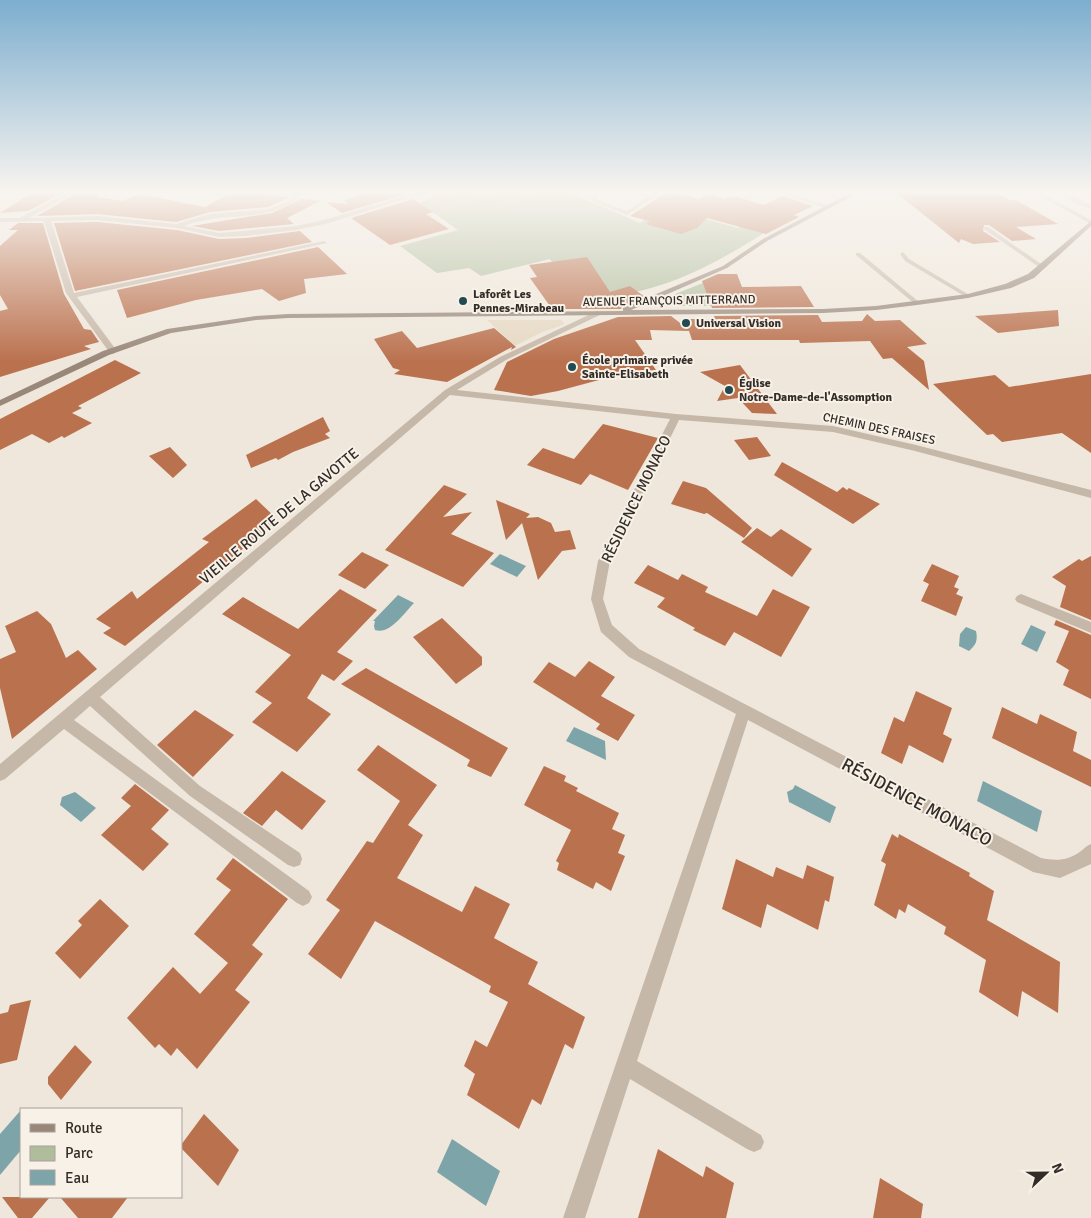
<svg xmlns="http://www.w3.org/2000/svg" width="1091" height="1218" font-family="Signika,sans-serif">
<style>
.green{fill:#afbd9c}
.plaza{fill:#e6d9c3}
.water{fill:#7da4a9}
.building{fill:#ba714e}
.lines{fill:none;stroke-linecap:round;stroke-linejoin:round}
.lane{fill:#c6b8a8;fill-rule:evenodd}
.street{fill:#c6b8a8;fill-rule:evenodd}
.secondary{fill:#99887a;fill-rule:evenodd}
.poi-dot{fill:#214a51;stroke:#f7f1e7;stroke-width:2}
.labels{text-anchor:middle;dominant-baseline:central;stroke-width:4;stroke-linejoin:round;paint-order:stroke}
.far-poi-label{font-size:12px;font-weight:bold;fill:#332c28;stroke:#f7f1e7;text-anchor:start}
.far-street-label{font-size:12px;fill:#332c28;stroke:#f7f1e7}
.street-label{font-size:15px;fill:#332c28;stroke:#f7f1e7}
.near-street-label{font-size:18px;fill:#332c28;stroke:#f7f1e7}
</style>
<rect width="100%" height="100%" fill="#efe7db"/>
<g class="green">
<path d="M445 191H566L640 223 661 207 738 228 740 227 767 231C723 259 678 285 625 294 608 297 589 295 572 295L550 259 481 276 469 268 437 273 400 246 458 230 420 203Z"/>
<path d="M703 283 711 306H676L670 302V296Z"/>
</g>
<path class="plaza" d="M487 320H561L565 324 540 333 515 346Z"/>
<g class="water">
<path d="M500 554 526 566 517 577 490 564Z"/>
<path d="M398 595 414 603C404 613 390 635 375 630L374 626 375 621H373Z"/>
<path d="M1031 625 1046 632 1037 652 1021 644Z"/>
<path d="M966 627 976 631C978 640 976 645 969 651L959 646 960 634Z"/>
<path d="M574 727 605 741 606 760 566 741Z"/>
<path d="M983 781 1042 811 1037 832 977 801Z"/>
<path d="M795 785 836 807 830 823 789 802 787 792 793 789Z"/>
<path d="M75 792 96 808 81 822 60 805 62 797Z"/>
<path d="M21 1110V1150L0 1175V1134Z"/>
<path d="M452 1139 500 1171 486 1206 437 1172Z"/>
</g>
<g class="building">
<path d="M35 191H66L28 211 0 213Z"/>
<path d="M80 191H98V197L123 201 139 194 205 207 234 191 290 197 268 207 210 212 176 222 97 214 37 216Z"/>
<path d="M370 191H402L406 194 342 213 326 202 348 204 344 201Z"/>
<path d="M669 191 699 199 709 194 724 199 734 196 764 205 783 196 813 206 794 215 799 217 766 234 707 218 697 228 681 234 646 224 650 221 630 216Z"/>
<path d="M894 191H994L1009 200H1016L1058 224 1016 227 1036 239 1012 241 989 225H984L983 231 1000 242 973 244 961 239 959 243Z"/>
<path d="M301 199 320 201 287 218 294 224 219 231 192 226 272 213Z"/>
<path d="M413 199 433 212 426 214 449 229 390 245 351 218Z"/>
<path d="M97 222 177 230 219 239 246 238 300 231 312 242 75 291 54 223Z"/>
<path d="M18 223H43L64 294 84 329 91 330 99 342 84 346 91 349 0 377V311L8 309 0 295V246L18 230H9Z"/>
<path d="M318 247 347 274 304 279 306 293 279 301 262 289 196 300 127 318 117 290Z"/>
<path d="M587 257 610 292 630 286 645 297 622 306 621 309H552L530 278 537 277 529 265Z"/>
<path d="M718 274H737L742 287 801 286 814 307 712 308 702 281Z"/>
<path d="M1058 310 1059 326 998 333 975 316Z"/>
<path d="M867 314 875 321 900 320 927 344 907 347 924 361 929 390 892 358 883 359 870 341 800 343 799 340H692L689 331 650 330 652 340H635L656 370 598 379 599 380 558 391 531 396 494 390 507 362 554 339 618 317 671 316 688 329 684 319H715L714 316 818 315 822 322 862 321Z"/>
<path d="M494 328 516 347 511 350 512 347 447 382 394 374 400 370 393 368 374 339 402 331 417 348Z"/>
<path d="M115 360 141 373 78 406 82 408 72 413 92 423 64 438 62 436 49 443 32 434 0 450V419Z"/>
<path d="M740 365 777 414 752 413 738 398 717 401 725 386 700 372Z"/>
<path d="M1091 374V453L1062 433 1002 442 993 434 987 435 933 384 995 375 1009 387Z"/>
<path d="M323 417 330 431 325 434 330 438 293 452 278 460 276 458 251 468 246 455Z"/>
<path d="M603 424 658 438 628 490 590 474 581 485 527 465 543 448 574 459Z"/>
<path d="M757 437 771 456 749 460 734 440Z"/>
<path d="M170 447 187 465 173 478 149 456Z"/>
<path d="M782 462 837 492 843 487 847 490 849 488 880 504 853 524 774 475Z"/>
<path d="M683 481 706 488 752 528 744 538 707 513 704 514 671 504Z"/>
<path d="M444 485 467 494 443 517 472 512 451 534 494 553 463 587 385 550Z"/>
<path d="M256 499 278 520 125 646 103 633 111 628 96 619 132 591 137 599 209 542 202 539Z"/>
<path d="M496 500 530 514 526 518 538 517 551 523 555 532 570 530 576 549 562 551 538 580 522 523 506 540Z"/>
<path d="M757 528 771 537 781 529 812 549 792 577 741 542Z"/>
<path d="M362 552 389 565 365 589 338 575Z"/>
<path d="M1091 556V620L1060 607 1066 586 1052 577 1079 559 1082 561Z"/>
<path d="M932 564 959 576 954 587 959 589 956 594 963 597 956 616 921 601 929 584 923 581Z"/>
<path d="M648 565 678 580 682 574 708 587 705 592 757 616 773 589 810 607 781 657 734 632 725 646 693 630 695 628 657 607 665 598 634 583Z"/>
<path d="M340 589 377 610 337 652 353 661 334 681 322 674 307 698 331 714 297 752 252 722 272 703 255 692 291 655 222 614 243 597 298 629Z"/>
<path d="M37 611 51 624 66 658 78 650 97 669 12 739 0 688V659L16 652 5 626Z"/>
<path d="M442 618 482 657V665L456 684 413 637Z"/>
<path d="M1056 620 1091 635V699L1063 685 1069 670 1056 662 1069 631 1054 625Z"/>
<path d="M589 661 615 677 601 696 635 715 618 741 596 729 600 724 533 682 549 662 575 677Z"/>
<path d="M366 668 508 748 491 777 467 766 470 760 341 684Z"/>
<path d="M916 691 952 708 943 734 952 739 943 763 909 745 902 764 881 753 894 717 904 722Z"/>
<path d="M1002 707 1037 724 1040 714 1077 732 1073 751 1091 760V787L992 738Z"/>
<path d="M195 710 234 735 193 777 157 745Z"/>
<path d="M378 745 437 785 408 825 423 835 397 878 462 912 475 886 510 904 494 938 538 962 528 984 585 1017 573 1049 565 1044 541 1105 532 1099 519 1129 467 1095 475 1074 464 1066 475 1040 487 1047 508 1002 489 992 491 986 375 921 341 979 308 954 340 910 326 900 367 841 373 843 400 801 357 770Z"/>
<path d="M544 766 566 776 564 781 578 788 576 791 619 813 612 829 625 835 618 853 625 856 611 891 596 882 593 889 557 870 559 863 556 861 571 830 524 805Z"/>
<path d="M282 771 326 801 302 830 276 810 262 826 243 813Z"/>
<path d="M135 784 169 810 151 829 169 844 143 871 101 835 131 806 121 798Z"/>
<path d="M892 834 898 838 899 834 970 873 969 876 994 891 987 920 1060 962 1058 1013 1022 991 1018 1017 979 992 986 960 944 934 946 927 908 904 905 913 899 909 896 919 874 905 886 864 881 861Z"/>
<path d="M233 858 288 899 252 945 263 954 235 990 250 1002 197 1069 177 1048 171 1056 159 1044 155 1048 127 1018 173 967 200 994 228 963 194 934 231 890 216 879Z"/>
<path d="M736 859 773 877 776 867 803 879 807 865 834 877 829 902 825 900 818 930 767 904 761 928 722 909Z"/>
<path d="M100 899 129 926 80 979 55 953 82 925 78 921Z"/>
<path d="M31 1000 17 1060 0 1064V1014L8 1012 10 1005Z"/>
<path d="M75 1045 92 1062 61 1100 48 1084V1077Z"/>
<path d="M204 1114 239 1150 218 1186 181 1148V1145Z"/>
<path d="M658 1149 703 1177 706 1166 734 1183 726 1218H638Z"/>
<path d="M880 1178 923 1204 921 1218H873Z"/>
<path d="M2 1197H50L32 1218H18Z"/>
<path d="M60 1197H128L112 1218H78Z"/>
</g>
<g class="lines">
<g class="lane">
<path d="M452 191H458L435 204 443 206 497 191H506L443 210 434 209 428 204Z"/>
<path d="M533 191H538L535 195 503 206 498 205Z"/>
<path d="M595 191H600L596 197 598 200 627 211 648 197 633 191H641L651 195 657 191H663L627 215 594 202 590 197Z"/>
<path d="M1031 191H1037L1091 220V224Z"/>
<path d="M1058 191C1069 191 1080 201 1091 205V209L1075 203Z"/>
<path d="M984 227H988L1044 266 1039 267 984 229Z"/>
<path d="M903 252 909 259 971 296 966 297 905 261 900 254Z"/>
<path d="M856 253H860L919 302V304H915L856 255Z"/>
</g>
<g class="street">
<path d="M70 191H78L29 218 97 216 176 224 210 214 268 209 287 202 295 195 294 191H300V197C263 225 225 210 184 226L219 233 296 226 328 219 421 191H431L329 223 296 230 246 236 219 237 177 228 97 220 51 221 74 293 324 241 327 243 77 297 117 351 113 354 110 353 66 293 44 221 0 222V218H19Z"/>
<path d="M774 191H784L831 207 826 208Z"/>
<path d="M597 311 604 313 506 360 457 390 676 414 833 426 916 445 1091 490V498L915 451 833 432 679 420 610 561 603 599 612 625 639 649 1041 858C1056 861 1068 861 1081 851 1085 848 1086 846 1091 844V864L1060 878 1033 872 748 720 637 1061 761 1135 764 1142 761 1149 754 1152 747 1149 630 1079 585 1218H563L736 714 629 657 601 632 591 599 598 561 670 419 450 395 100 697 200 786 300 853 302 859 300 865 294 867 288 865 190 796 90 706 74 720 309 891 312 897 309 903 303 906 297 903 64 729 5 779 0 781V764L445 390 500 357Z"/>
<path d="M1021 594 1091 622V633L1017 602 1015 599 1017 596Z"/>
</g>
<path class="secondary" d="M854 191H862L767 241 727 268 631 310 823 309 876 306 968 294 1005 284 1028 274 1091 221V226L1034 278 1011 288 968 298 917 305 876 310 823 313 288 318 256 320 171 333 109 355 0 406V400L103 351 167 329 256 316 288 314 623 311V308L723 266 763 239Z"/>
</g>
<linearGradient id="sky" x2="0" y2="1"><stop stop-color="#7daecf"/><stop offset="0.53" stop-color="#f8f4ef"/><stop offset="1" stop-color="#f8f4ef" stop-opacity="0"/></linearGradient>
<rect width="1091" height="362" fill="url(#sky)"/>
<g class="poi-dot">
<circle cx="463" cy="301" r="5"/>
<circle cx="686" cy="323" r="5"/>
<circle cx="572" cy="367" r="5"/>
<circle cx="729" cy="390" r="5"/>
</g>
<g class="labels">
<g class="far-poi-label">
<text x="473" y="294">Laforêt Les<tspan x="473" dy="14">Pennes-Mirabeau</tspan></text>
<text x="696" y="323">Universal Vision</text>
<text x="582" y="360">École primaire privée<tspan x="582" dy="14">Sainte-Elisabeth</tspan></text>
<text x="739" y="383">Église<tspan x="739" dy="14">Notre-Dame-de-l'Assomption</tspan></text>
</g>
<g class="far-street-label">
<text transform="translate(669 301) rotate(-1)">AVENUE FRANÇOIS MITTERRAND</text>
<text transform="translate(879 429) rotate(12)">CHEMIN DES FRAISES</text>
</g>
<g class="street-label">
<text transform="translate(636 499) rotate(-64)">RÉSIDENCE MONACO</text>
<text transform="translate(279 516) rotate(-40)">VIEILLE ROUTE DE LA GAVOTTE</text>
</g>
<g class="near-street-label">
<text transform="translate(917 802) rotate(28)">RÉSIDENCE MONACO</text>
</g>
</g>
<rect x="20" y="1108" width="162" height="90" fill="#f7f1e7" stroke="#a9a29b"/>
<rect x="30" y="1124" width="25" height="8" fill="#99887a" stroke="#a9a29b"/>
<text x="65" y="1133" font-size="15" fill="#332c28">Route</text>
<rect x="30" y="1146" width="25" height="15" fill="#afbd9c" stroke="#a9a29b"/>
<text x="65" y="1158" font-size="15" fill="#332c28">Parc</text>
<rect x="30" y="1170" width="25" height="15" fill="#7da4a9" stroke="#a9a29b"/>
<text x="65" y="1183" font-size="15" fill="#332c28">Eau</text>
<g transform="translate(1046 1173) rotate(68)" stroke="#f7f1e7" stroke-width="4" paint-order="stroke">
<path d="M0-4L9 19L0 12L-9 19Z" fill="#332c28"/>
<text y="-8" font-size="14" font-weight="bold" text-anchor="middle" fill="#332c28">N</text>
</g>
</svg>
